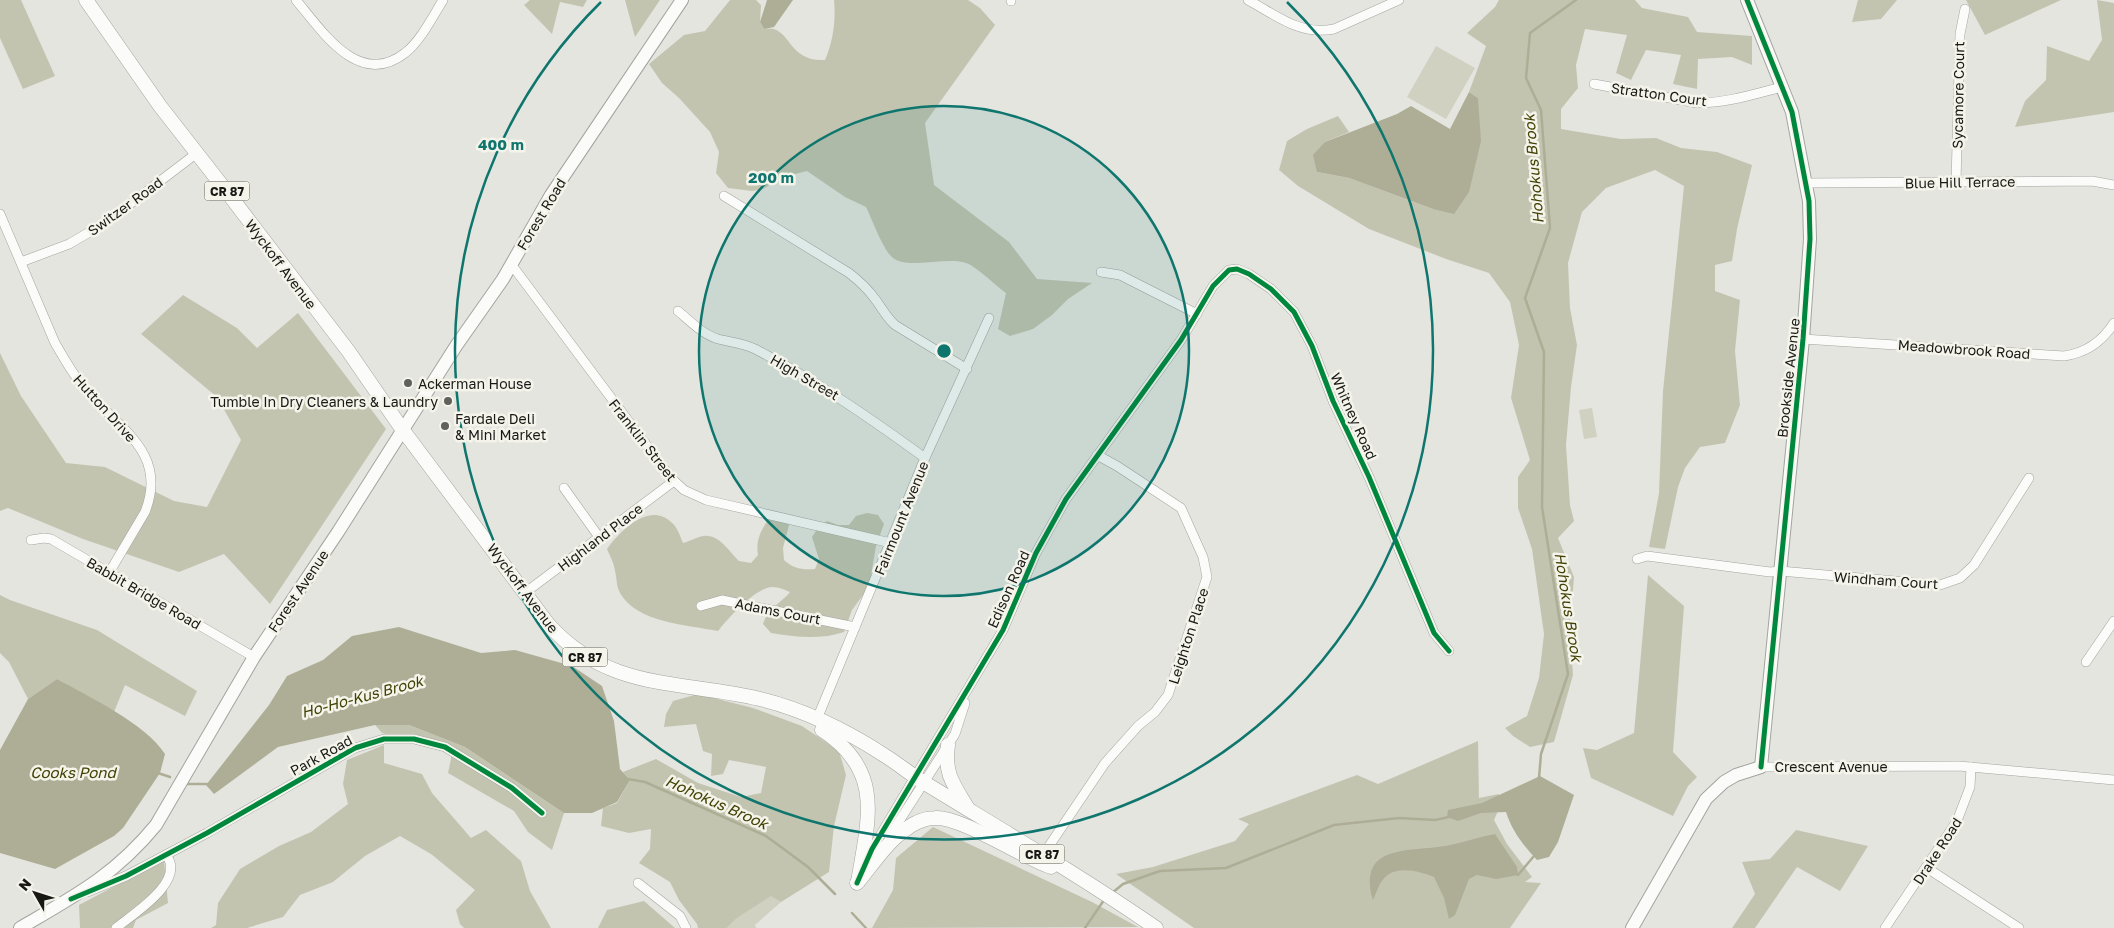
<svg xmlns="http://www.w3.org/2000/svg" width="2114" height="928" font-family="'Golos Text',sans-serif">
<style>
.green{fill:#d0d1c1}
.forest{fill:#c3c4b0}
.water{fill:#aeae96}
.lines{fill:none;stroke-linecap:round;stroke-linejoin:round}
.stream{stroke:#aeae96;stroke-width:2.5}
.street-casing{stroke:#a3a39f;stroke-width:10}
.secondary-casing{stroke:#a3a39f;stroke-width:14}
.primary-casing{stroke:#a3a39f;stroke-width:15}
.street{stroke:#fbfbfa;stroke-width:9}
.secondary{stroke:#fbfbfa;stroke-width:12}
.primary{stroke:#fbfbfa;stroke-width:14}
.cycleway-casing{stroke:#f4f4eb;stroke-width:8}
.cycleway{stroke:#00873e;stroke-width:5}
.ring{fill:none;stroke:#0f766e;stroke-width:2.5}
.poi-dot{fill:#60605c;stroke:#f4f4eb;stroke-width:2}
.labels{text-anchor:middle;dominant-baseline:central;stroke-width:5;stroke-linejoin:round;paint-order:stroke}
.shield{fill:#f4f4eb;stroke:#5a5a55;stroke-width:1}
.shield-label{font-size:12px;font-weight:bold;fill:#181815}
.street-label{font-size:14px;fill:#181815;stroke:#f4f4eb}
.poi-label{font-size:14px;fill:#181815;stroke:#f4f4eb;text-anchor:start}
.water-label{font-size:15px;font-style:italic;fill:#424104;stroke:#f4f4eb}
.centre{fill:#0f766e;stroke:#f4f4eb;stroke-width:2.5}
.ring-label{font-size:15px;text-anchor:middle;font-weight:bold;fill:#0f766e;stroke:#f4f4eb;stroke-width:5;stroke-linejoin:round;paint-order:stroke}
</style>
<rect width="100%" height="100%" fill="#e5e5e0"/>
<g class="green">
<path d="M1436 46 1475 68 1446 119 1407 97Z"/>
<path d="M1592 408 1597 437 1584 439 1579 410Z"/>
<path d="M771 895 781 902 755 925 756 928H727L737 918Z"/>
</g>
<g class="forest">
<path d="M0 0H21L55 76 23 89 0 38Z"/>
<path d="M530 0H587L583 7 560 2 552 34 524 5Z"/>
<path d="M625 0H660L635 37Z"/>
<path d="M730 0H756L761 5 760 22 764 29C792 24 785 62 825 60 833 42 836 20 834 0H968L980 8 995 25 925 123 934 185 1009 242 1037 279 1092 283 1068 299 1052 315 1033 329 1010 336 998 329 1006 293C996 286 976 266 966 263 947 256 908 270 893 258 883 250 872 219 866 207L845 197 807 171 783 177 763 189 752 191 728 188 716 173 719 152 710 132 679 98 662 83 649 64 684 35 705 31Z"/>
<path d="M1499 0H1635L1642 8 1688 17 1697 32 1752 36V65L1732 57 1698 59 1697 89 1673 84 1681 55 1646 50 1631 80 1616 73 1627 35 1585 29 1576 65 1578 88 1561 109V129L1621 139 1656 138 1681 148 1717 152 1752 165 1737 229 1732 261 1715 265V291L1740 300 1735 351 1740 405 1725 443 1700 447 1685 468 1678 487 1665 549 1649 547 1659 493 1663 391 1684 186 1655 170 1606 188 1582 212 1568 263 1570 308 1577 345 1571 387 1566 445 1570 505 1574 521 1558 538 1574 577 1570 626 1573 675 1554 742 1530 747 1513 736 1505 728 1527 716 1539 678 1544 634 1532 549 1518 508V477L1530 460 1511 398 1519 345 1510 302 1489 273 1446 259 1369 229 1298 186 1279 170 1287 141 1307 129 1338 116 1349 132 1325 142 1317 172 1349 178 1433 209 1478 98 1469 92 1486 46 1467 33 1495 7Z"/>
<path d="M1858 0H1897L1881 19 1852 22Z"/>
<path d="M1966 0H2061L1985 35Z"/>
<path d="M2097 0 2114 3V112L2015 127 2025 101 2046 80 2047 46 2089 61 2102 40Z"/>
<path d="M183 295 237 328 257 348 298 313 386 429 270 604 224 554 179 572 83 539 8 508 0 511V353L21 396 66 463 105 467 174 501 207 507 241 440 217 397 141 334Z"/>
<path d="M867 513 878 515 884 524 876 546 870 581 866 591 852 610 844 632C821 640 794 637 771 633L763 624C768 608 780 604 790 592 783 589 774 585 767 588 751 593 728 618 718 631 688 625 637 623 620 593 616 586 617 578 615 571 614 563 610 556 607 549 619 532 649 501 671 522 677 526 680 536 683 543 690 541 697 537 703 536 720 534 729 552 739 561L751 563 758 555C755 538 763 528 771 515L783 514 789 525 783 548 784 560C794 569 802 570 815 569L819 559 812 537 818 528 827 521 838 525H849L856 516Z"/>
<path d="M1648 575 1684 606 1673 752 1697 777 1688 786 1673 816 1591 778 1583 748 1597 750 1634 733Z"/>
<path d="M0 595 10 600 97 630 197 691 185 716 125 685 114 712 57 679 28 699 9 662 0 653Z"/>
<path d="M698 694 753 708 802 726 839 751 846 775 834 826 829 872 781 902 771 896 737 918 727 928H698L697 924 679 900 670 882 639 863 650 849 651 829 629 833 601 826 603 808 617 803 630 780 623 772 656 759 698 783 741 797 761 793 766 767 729 760 723 774 711 776 712 754 703 751 696 724 664 727 666 714 673 701Z"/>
<path d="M375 725H409L465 747 564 813 552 850 528 832 514 811 448 773 452 754 382 733Z"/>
<path d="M1478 741 1479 798 1499 794 1498 811 1494 820 1507 844 1532 877 1525 882 1541 883 1510 928H1194L1116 874 1153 867 1235 841 1249 824 1238 819 1357 775 1378 784Z"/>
<path d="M384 745V763L422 774 432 793 471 838 486 830 521 861 530 891 551 928H464L460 924 456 910 475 890 431 854 400 836 365 856 333 882 300 895 283 917 247 928H211L216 925 218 903 240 869 279 846 311 832 348 804 343 784 347 760Z"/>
<path d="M933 827 1092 902 1138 927 872 928 893 890 896 858Z"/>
<path d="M1796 830 1868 846 1840 891 1797 867 1755 928H1732L1755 894 1742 862 1770 859Z"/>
<path d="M164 860 168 903 136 920 133 928H80L79 905Z"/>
<path d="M644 901 675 928H598L607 910Z"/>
</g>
<g class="water">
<path d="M767 0H793L774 27 764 29 760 22Z"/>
<path d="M1469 92 1478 98 1481 141 1469 192 1454 214 1433 209 1349 178 1317 172 1313 155 1325 142 1397 114 1411 106 1450 129Z"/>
<path d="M399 627 481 653 515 650 572 666 602 686 614 721 620 769 630 780 617 802 592 813H564L465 747 409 725H375L278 747 214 794 206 785 269 705 287 676 323 660 352 636Z"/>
<path d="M57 679C89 697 145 723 165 754L160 773 123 828 114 836 55 869 0 853V750L28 699Z"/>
<path d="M1540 776 1574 795 1558 842 1549 857 1537 860C1523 845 1512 831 1506 812L1481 813 1458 821 1447 817 1448 810 1482 803Z"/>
<path d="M1495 834 1517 867 1518 875 1496 879 1477 875 1469 879 1455 915 1449 919 1444 898 1434 877C1419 871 1393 864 1382 881 1378 886 1376 894 1373 900 1356 841 1414 853 1450 845 1465 842 1479 837 1495 834Z"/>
</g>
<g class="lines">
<g class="stream">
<path d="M158 773 170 777"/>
<path d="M1539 778 1541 754 1568 674 1542 507 1544 352 1525 298 1550 228 1541 110 1526 78 1530 33 1576 0"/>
<path d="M628 779 645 782 766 836 808 867 835 894"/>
<path d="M188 784H207"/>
<path d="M1518 875 1534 856"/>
<path d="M1112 893 1123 884 1160 871 1226 868 1334 825 1399 818 1435 820 1449 817"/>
<path d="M852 913 866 928"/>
<path d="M1085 928 1104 900"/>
</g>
<g class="street-casing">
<g id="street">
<path d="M296 0C322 31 359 89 405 53 420 42 433 16 443 0"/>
<path d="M1248 0C1276 15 1300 36 1334 29L1399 0"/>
<path d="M1011 1V0"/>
<path d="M1594 84 1697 103C1727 103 1754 94 1782 87"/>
<path d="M1956 182 1960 34 1965 9"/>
<path d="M1806 183 2092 181 2114 185"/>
<path d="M724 196 849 273C858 280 868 289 875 299 882 308 886 317 895 325L967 369"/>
<path d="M0 214 55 343C66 362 77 381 92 397 125 432 167 456 145 512L109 573"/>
<path d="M21 262 69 244 105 223 197 153"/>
<path d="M511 264 671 478 684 490 706 500 891 543"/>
<path d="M1101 272 1120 275 1197 314"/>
<path d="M678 311C690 321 702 334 718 339 730 342 743 343 755 349 815 380 870 418 925 458"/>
<path d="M1803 339 2064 356C2086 353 2102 342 2114 323"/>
<path d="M564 488 599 537"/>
<path d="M31 540 44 538 51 539 254 657"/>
<path d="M1637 559 1647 556 1770 572 1780 571 1940 585 1960 578 1974 565 2029 478"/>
<path d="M526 592 674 481"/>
<path d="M701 606 722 600 855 627"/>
<path d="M2086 662 2114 621"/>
<path d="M817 719 925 458 989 318"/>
<path d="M1761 767 1959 766 2114 780"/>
<path d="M889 837 955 734 965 703"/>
<path d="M1043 855 1105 763 1138 726 1155 712 1168 695 1207 577 1203 557 1181 508 1117 466 1097 455"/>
<path d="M865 865 872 849 1003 630 1036 553 1066 499 1181 340 1213 286 1229 270 1237 269 1249 274 1271 289 1294 312 1312 346 1333 401 1369 477 1434 633 1449 651"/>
<path d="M1927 868 2019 928"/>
<path d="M638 883 680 916 686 928"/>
<path d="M87 892 126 876 207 833 355 748 384 739H414L445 747 512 788 542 813"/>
<path d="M116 928C133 914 187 881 166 855"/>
<path d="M1885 928 1957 821 1970 787 1971 767"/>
</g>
</g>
<g class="secondary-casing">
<g id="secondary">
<path d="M20 928C75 896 115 875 156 825L254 657 338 532 456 346 503 279 551 195 682 0"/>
<path d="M1632 928 1706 799 1724 782 1736 775 1761 767 1803 339 1810 239 1809 201 1792 112 1747 0"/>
</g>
</g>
<g class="primary-casing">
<g id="primary">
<path d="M86 0 160 106 224 188 349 352 402 429 548 624C609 692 681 680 760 699 805 710 849 732 887 757 901 766 914 777 928 785 1005 832 1082 877 1156 928"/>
<path d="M822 730C885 771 868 820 858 882"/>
<path d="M948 745C944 773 953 784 967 807"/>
<path d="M857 883C870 868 882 849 897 836 908 827 920 818 935 818 960 816 1022 857 1051 867"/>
</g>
</g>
<use href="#street" class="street"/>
<use href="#secondary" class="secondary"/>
<use href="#primary" class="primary"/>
<g class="cycleway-casing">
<g id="cycleway">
<path d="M1747 0 1792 112 1809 201 1810 239 1803 339 1761 767"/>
<path d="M857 883 872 849 1003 630 1036 553 1066 499 1181 340 1213 286 1229 270 1237 269 1249 274 1271 289 1294 312 1312 346 1333 401 1369 477 1434 633 1449 651"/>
<path d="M71 899 126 876 207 833 355 748 384 739H414L445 747 512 788 542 813"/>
</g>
</g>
<use href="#cycleway" class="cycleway"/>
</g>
<circle cx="944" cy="351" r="245" fill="#0f766e" fill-opacity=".12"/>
<g class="ring">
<circle cx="944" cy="351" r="245"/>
<path d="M1287 2A489 489 0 1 1 601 2"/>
</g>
<g class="poi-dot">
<circle cx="408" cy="383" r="5"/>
<circle cx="448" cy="401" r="5"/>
<circle cx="445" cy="426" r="5"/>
</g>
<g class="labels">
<g class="shield">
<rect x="204.5" y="181.5" width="45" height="19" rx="4"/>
<rect x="562.5" y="647.5" width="45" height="19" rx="4"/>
<rect x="1019.5" y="844.5" width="45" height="19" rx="4"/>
</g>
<g class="shield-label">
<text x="227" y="191">CR 87</text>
<text x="585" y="657">CR 87</text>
<text x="1042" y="854">CR 87</text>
</g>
<g class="street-label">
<text transform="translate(1659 94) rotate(8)">Stratton Court</text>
<text transform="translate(1958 95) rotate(-89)">Sycamore Court</text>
<text transform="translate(1960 182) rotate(-1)">Blue Hill Terrace</text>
<text transform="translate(125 206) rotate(-36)">Switzer Road</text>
<text transform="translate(541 214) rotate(-59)">Forest Road</text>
<text transform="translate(281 264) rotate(53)">Wyckoff Avenue</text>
<text transform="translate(1964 349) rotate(4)">Meadowbrook Road</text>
<text transform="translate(805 377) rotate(30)">High Street</text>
<text transform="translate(1788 378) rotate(-84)">Brookside Avenue</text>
<text transform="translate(105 408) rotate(48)">Hutton Drive</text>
<text transform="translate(1354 416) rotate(66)">Whitney Road</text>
<text transform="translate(643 440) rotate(52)">Franklin Street</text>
<text transform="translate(901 518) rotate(-68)">Fairmount Avenue</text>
<text transform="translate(600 537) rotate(-37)">Highland Place</text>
<text transform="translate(1886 580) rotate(4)">Windham Court</text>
<text transform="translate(523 588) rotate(53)">Wyckoff Avenue</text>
<text transform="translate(1008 589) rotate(-66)">Edison Road</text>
<text transform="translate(298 591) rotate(-56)">Forest Avenue</text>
<text transform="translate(144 593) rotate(30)">Babbit Bridge Road</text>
<text transform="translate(778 611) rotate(11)">Adams Court</text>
<text transform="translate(1188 636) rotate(-72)">Leighton Place</text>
<text transform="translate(321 755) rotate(-29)">Park Road</text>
<text x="1831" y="766">Crescent Avenue</text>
<text transform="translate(1937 851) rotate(-57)">Drake Road</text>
</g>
<g class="poi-label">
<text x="418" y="383">Ackerman House</text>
<text x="438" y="401" text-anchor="end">Tumble In Dry Cleaners &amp; Laundry</text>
<text x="455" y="418">Fardale Deli<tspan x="455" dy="16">&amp; Mini Market</tspan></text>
</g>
<g class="water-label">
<text transform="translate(1533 169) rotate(-95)">Hohokus Brook</text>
<text transform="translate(1569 607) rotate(81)">Hohokus Brook</text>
<text transform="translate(362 696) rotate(-15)">Ho-Ho-Kus Brook</text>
<text x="73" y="772">Cooks Pond</text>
<text transform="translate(717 802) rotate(24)">Hohokus Brook</text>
</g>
</g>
<circle cx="944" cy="351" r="8" class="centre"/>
<g class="ring-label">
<text x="501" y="150">400 m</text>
<text x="771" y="183">200 m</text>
</g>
<g transform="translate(35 893) rotate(309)" stroke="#f4f4eb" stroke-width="4" paint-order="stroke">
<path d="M0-4L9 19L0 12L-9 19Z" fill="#181815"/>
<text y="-8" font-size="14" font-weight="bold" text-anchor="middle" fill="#181815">N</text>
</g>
</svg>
